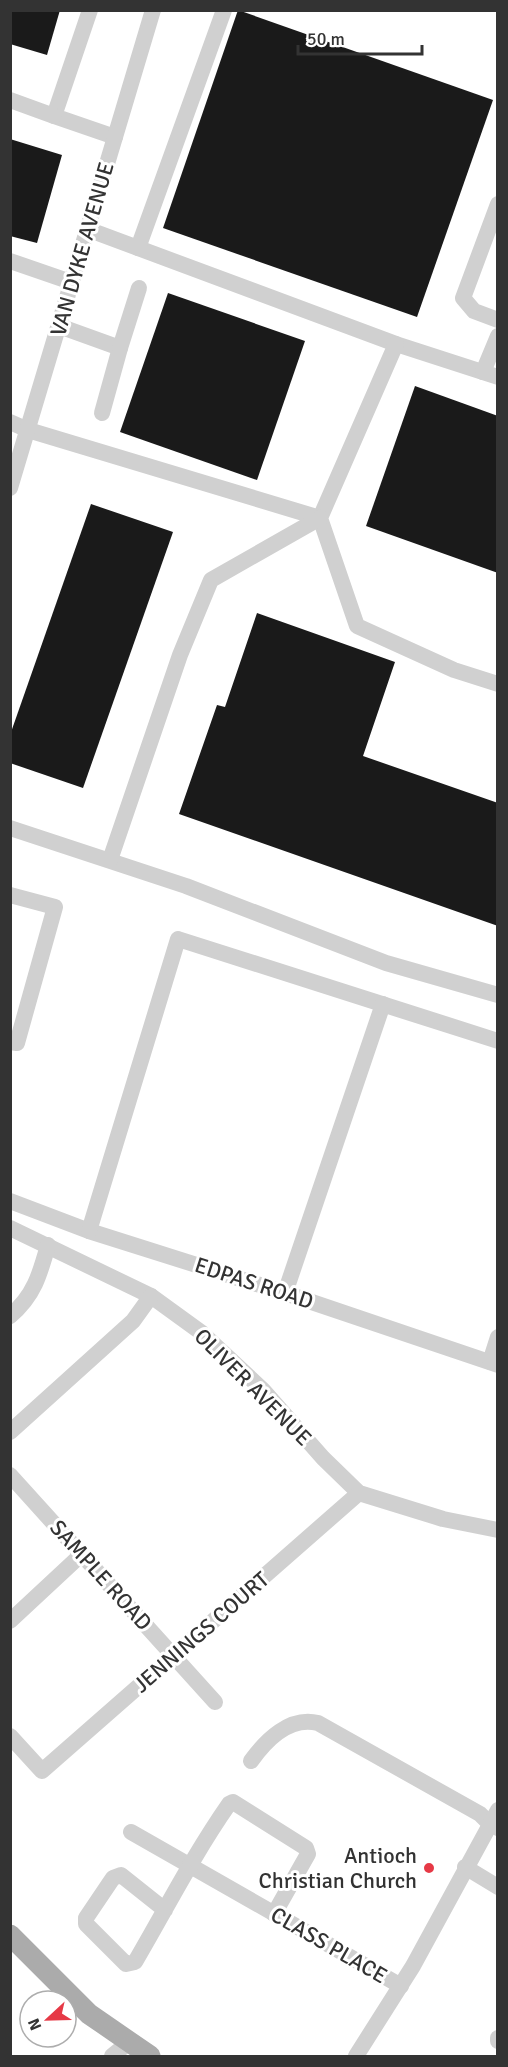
<svg xmlns="http://www.w3.org/2000/svg" width="508" height="2067" font-family="Signika,sans-serif">
<style>
.building{fill:#1a1a1a}
.lines{fill:none;stroke-linecap:round;stroke-linejoin:round}
.minor{stroke:#d0d0d0;stroke-width:16}
.major{stroke:#ababab;stroke-width:21}
.poi-dot{fill:#e63946;stroke:#fff;stroke-width:2}
.labels{text-anchor:middle;dominant-baseline:central;stroke-width:6;stroke-linejoin:round;paint-order:stroke}
.street-label{font-size:22px;fill:#333;stroke:#fff}
.poi-label{font-size:22px;fill:#333;stroke:#fff;text-anchor:end}
</style>
<rect width="100%" height="100%" fill="#fff"/>
<g class="building">
<path d="M10 10H60L47 55 10 44Z"/>
<path d="M238 10 493 100 417 317 163 228Z"/>
<path d="M10 139 62 155 37 243 10 236Z"/>
<path d="M168 293 305 341 257 480 120 432Z"/>
<path d="M415 386 498 416V573L366 526Z"/>
<path d="M91 504 173 532 83 788 10 763V735Z"/>
<path d="M257 613 395 662 363 756 498 803V926L179 814 217 705 225 707Z"/>
</g>
<g class="lines">
<g class="minor">
<path d="M90 10 54 116 115 137"/>
<path d="M10 100 54 116"/>
<path d="M498 204 463 298 474 311 498 320"/>
<path d="M87 229 396 344 498 377"/>
<path d="M138 248 224 10"/>
<path d="M10 261 71 282"/>
<path d="M59 326 120 348 102 413"/>
<path d="M396 344 320 518 357 626 454 670 498 684"/>
<path d="M120 348 139 288"/>
<path d="M483 372 498 336"/>
<path d="M10 422 28 430 320 518"/>
<path d="M10 488 153 10"/>
<path d="M10 828 186 886 386 963 498 995"/>
<path d="M110 860 180 655 211 580 320 518"/>
<path d="M10 895 55 907 17 1043 10 1042"/>
<path d="M10 1201 89 1231 285 1293 498 1365"/>
<path d="M10 1228 151 1296 202 1333 263 1390 323 1458 359 1493 443 1519 498 1530"/>
<path d="M89 1231 178 939 498 1041"/>
<path d="M285 1293 383 1004"/>
<path d="M10 1316C34 1296 40 1274 48 1245"/>
<path d="M490 1362 498 1337"/>
<path d="M10 1432 133 1321 151 1296"/>
<path d="M10 1475 215 1702"/>
<path d="M10 1621 82 1554"/>
<path d="M10 1736 42 1771 359 1493"/>
<path d="M251 1761C266 1740 290 1716 318 1723L480 1814 490 1824 498 1828"/>
<path d="M131 1832 401 1986"/>
<path d="M465 1867 498 1887"/>
<path d="M165 1910 121 1875 113 1878 86 1918V1924L126 1964 135 1962C166 1909 194 1854 229 1804L233 1802 306 1848 308 1854 274 1914"/>
<path d="M498 2038V2041"/>
<path d="M112 2056 128 2043"/>
<path d="M356 2056 413 1966 498 1810"/>
</g>
<path class="major" d="M10 1935 89 2014 150 2056"/>
</g>
<circle class="poi-dot" cx="429" cy="1868" r="6"/>
<g class="labels">
<g class="street-label">
<text transform="translate(82 249) rotate(-74)">VAN DYKE AVENUE</text>
<text transform="translate(254 1283) rotate(18)">EDPAS ROAD</text>
<text transform="translate(253 1387) rotate(45)">OLIVER AVENUE</text>
<text transform="translate(101 1575) rotate(48)">SAMPLE ROAD</text>
<text transform="translate(201 1632) rotate(-41)">JENNINGS COURT</text>
<text transform="translate(329 1945) rotate(30)">CLASS PLACE</text>
</g>
<g class="poi-label">
<text x="417" y="1855">Antioch<tspan x="417" dy="25">Christian Church</tspan></text>
</g>
</g>
<rect width="508" height="2067" fill="none" stroke="#333333" stroke-width="24"/>
<g transform="translate(48 2019) rotate(248)"><circle r="28" fill="#ffffff" stroke="#adadad" stroke-width="1.5"/>
<path d="M0-4.5L10 22L0 15L-10 22Z" fill="#e63946"/>
<text y="-9" font-size="16" font-weight="bold" text-anchor="middle" fill="#333333">N</text>
</g>
<path d="M298 45v9h124v-9" fill="none" stroke="#333333" stroke-width="3"/>
<text x="307" y="45" font-size="18" fill="#333333" stroke="#ffffff" stroke-width="4.5" paint-order="stroke">50 m</text>
</svg>
